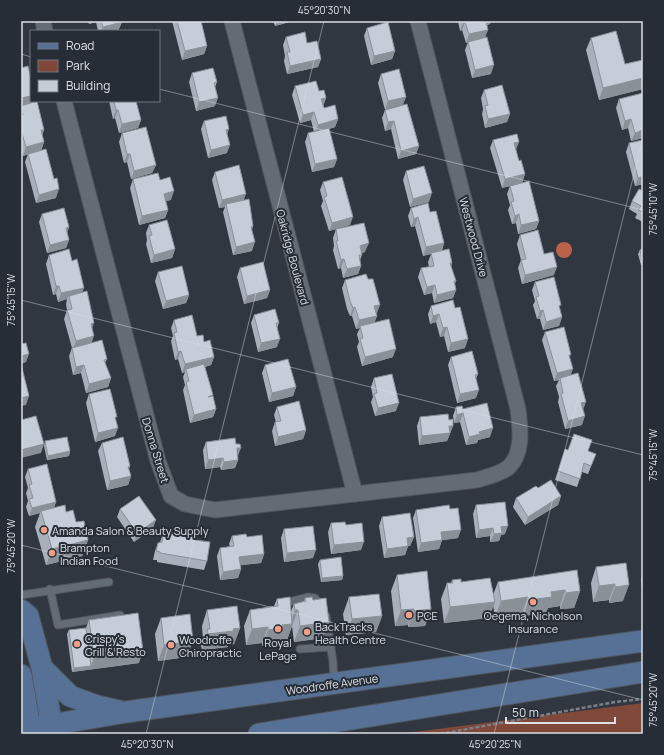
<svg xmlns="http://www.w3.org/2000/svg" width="664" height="755" font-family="Manrope,sans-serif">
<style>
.green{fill:#804838}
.water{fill:#bc6249}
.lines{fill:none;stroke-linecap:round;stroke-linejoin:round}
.service-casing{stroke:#4f545c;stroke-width:9}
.minor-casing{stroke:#4f545c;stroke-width:17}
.secondary-casing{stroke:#4f545c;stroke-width:23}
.path{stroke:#7a8087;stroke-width:2.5;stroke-dasharray:4 2;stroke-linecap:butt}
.service{stroke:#636b75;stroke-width:7}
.minor{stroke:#636b75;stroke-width:15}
.secondary{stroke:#567195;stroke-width:21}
.wall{fill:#a9b0bb}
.shaded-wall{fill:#8a9098}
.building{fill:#c5cdd9;stroke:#8a9098}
.ticks{fill:none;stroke:#dce0e6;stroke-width:1;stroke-opacity:0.45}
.poi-dot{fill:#f49e86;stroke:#262d36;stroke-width:1.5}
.labels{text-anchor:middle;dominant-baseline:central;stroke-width:4;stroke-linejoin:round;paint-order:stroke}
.street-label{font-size:11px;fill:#dce0e6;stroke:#262d36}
.poi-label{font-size:11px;fill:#dce0e6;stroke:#262d36;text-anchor:start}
.neatline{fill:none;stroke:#dce0e6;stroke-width:1.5}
.ticks-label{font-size:10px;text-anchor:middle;fill:#dce0e6}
</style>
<rect width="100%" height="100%" fill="#303740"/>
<path class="green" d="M643 703V734H398Z"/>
<circle class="water" cx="564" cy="250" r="8"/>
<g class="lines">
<g class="service-casing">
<g id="service">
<path d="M50 589 58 625 120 615"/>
<path d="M21 595 109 582"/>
<path d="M289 602 308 597 315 598 321 605"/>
<path d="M326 616 333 662 334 681"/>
<path d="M300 649 331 647"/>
</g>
</g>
<g class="minor-casing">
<g id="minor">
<path d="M43 21 45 31"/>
<path d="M232 21 355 494"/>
<path d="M64 101 158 461 171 496 185 504 215 510 477 480C486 477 501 474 509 467 524 452 520 427 518 409L418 21"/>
</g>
</g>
<g class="secondary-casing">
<g id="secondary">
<path d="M21 610 28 616 42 668 53 734"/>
<path d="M42 668 70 696 97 706 119 711"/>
<path d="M21 675 31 734"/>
<path d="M21 730 126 712 643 641"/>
<path d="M259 734 643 672"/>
</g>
</g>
<path class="path" d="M440 734 615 702 643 699"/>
<use href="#service" class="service"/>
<use href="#minor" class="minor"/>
<use href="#secondary" class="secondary"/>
</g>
<g class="wall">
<path d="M88 21H121L122 22 118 31H98L96 22 89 24Z"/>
<path d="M172 21H201L207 46 204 54 182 60Z"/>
<path d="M273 21H293L275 26Z"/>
<path d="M458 21H491L490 24 487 25 485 38 491 74 472 78 465 50 468 42 466 43 462 30 460 31Z"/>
<path d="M367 28 395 51 392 59 371 65 364 36Z"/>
<path d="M286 37 307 43 321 59 318 67 287 74 284 61 285 56 283 45Z"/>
<path d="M591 38 625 64 643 60V89L599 100 586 50Z"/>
<path d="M21 68 32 103 44 130 42 135 44 142 41 151 56 198 36 203 25 162 28 154 23 156 21 150Z"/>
<path d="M192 73 217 82 215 87V106L196 111 189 82Z"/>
<path d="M381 74 406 97 385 110 378 83Z"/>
<path d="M295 86 319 91 326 98 323 106 324 108 338 119 335 127 329 129 337 159 334 167 312 172 305 142 308 133 314 132 311 120 300 123 292 95Z"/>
<path d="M484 90 510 114 507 122 485 128 482 114 483 109 481 98Z"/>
<path d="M619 99 643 138 631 141 628 128 622 130 616 108Z"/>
<path d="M109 101H136L141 120 138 128 119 133 115 118 113 119Z"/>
<path d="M385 110 419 146 416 154 398 159 391 129 385 131 382 118Z"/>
<path d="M204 121 227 135V153L208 158 201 129Z"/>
<path d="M122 133 156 165 152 173 131 179 127 162 124 163 119 142Z"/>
<path d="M493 140 516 150 519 161 525 174 522 183 502 188 490 148Z"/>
<path d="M643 140V184L635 186 626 152 629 143Z"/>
<path d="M406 171 429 202 410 207 403 180Z"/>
<path d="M215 172 244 200 253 226 252 230V251L233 255 223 212 225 207 219 208 212 180Z"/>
<path d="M133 179 160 180 171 200 166 201 168 210 165 218 139 225 130 188Z"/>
<path d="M323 182 350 225 329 231 321 206 323 201 320 190Z"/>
<path d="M510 186 539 221 536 229 518 234 516 223 512 224 508 210 510 205 507 194Z"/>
<path d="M643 191V222L635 218 637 214 629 209 632 201Z"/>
<path d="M411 208 430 212 444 243 442 251 452 263 451 267 456 281 455 284 456 290 453 298 434 303 432 293 424 295 418 277 421 268 429 267 428 262 431 254 423 256 415 226 411 227 408 216Z"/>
<path d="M42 214 69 227 67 232 69 240 66 248 47 253 39 222Z"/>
<path d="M149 225 175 249 172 258 151 263 146 244 147 240 146 233Z"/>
<path d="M336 229 365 252 362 253V255L360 260 361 266 358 274 343 278 341 268 338 269 333 250 334 246 333 238Z"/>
<path d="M520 235 544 254 554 275 522 284 518 268 521 260 517 244Z"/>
<path d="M640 250 643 264 641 265 638 254Z"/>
<path d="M49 255 72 261 82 292 92 329V342L107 359 105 363 111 378 108 387 86 393 81 373 73 375 69 356 72 348 64 319 67 310 66 304 67 299 58 302 56 294 53 295 46 264Z"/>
<path d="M240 268 270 290 267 298 244 304 237 277Z"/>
<path d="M158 272 189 295 186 303 163 309 155 281Z"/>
<path d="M345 280 377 313H376L377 316 374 323 393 357 362 366 357 347 359 342 357 334 360 328 356 329 352 316H350L347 309 342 288Z"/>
<path d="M535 282 560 309 562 317 559 326 543 330 540 319H537L533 305 535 301 532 290Z"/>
<path d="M453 300 465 348 448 352 444 336 440 337 436 322 430 324 428 314 431 306Z"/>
<path d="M254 315 279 323 277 328V347L258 352 251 323Z"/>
<path d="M174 320 204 342 214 357 211 365 205 367 216 409 213 417 190 423 183 390 185 385 183 377 185 372 182 373 178 359 175 360 171 341 173 336 171 328Z"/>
<path d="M545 332 570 358V375L583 409 582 425 565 429 558 402 559 397 556 386 559 380 554 381 542 340Z"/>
<path d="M451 357 478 374 476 379V398L457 403 448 365Z"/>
<path d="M265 365 296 387 293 396 269 402 262 373Z"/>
<path d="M374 378 396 411 375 416 371 402 373 397 371 387Z"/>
<path d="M89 394 116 420 115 436 95 442 86 403Z"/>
<path d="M277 407 306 430 303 439 275 446 272 431 275 422H276L274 415Z"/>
<path d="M456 407 490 437 478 440 477 443 466 445 460 422 454 423 453 416Z"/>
<path d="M420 417 453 426 447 441 419 445 417 426Z"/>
<path d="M45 441 70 451 69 456 47 460 44 446Z"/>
<path d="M206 442 237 456 238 460 235 468 221 470 220 467 205 469 203 450Z"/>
<path d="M102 443 130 466 129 469 131 476 128 485 107 490 98 451Z"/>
<path d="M565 449 568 450 588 451 596 454 588 474 582 472 577 487 555 480Z"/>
<path d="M28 469 56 502 54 508 66 512 76 522 88 540 82 556 46 565 35 527 40 513 29 516 26 507 28 501 26 493 28 488 25 477Z"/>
<path d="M538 488 561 496 558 505 525 525 513 507 516 498Z"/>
<path d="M476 505 505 534 501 535 499 541 490 542V536L476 538 473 514Z"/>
<path d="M120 509 153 528 134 542 117 517Z"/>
<path d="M450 509 458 538 442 540 439 549 418 552 413 518 416 510Z"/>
<path d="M382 517 414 537 410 546H408L405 555 384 558 379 526Z"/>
<path d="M331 523 346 525 361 550 331 554 328 532Z"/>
<path d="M284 529 313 558 284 562 281 538Z"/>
<path d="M164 531 195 540 207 561 204 570 157 562V560H153L155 551 158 543 160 542Z"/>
<path d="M232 536 247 537 264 554 261 563 240 565 241 569 238 578 220 580 217 556 220 548 230 547 229 544Z"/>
<path d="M320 560 343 576 342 580 321 582 318 564Z"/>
<path d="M626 563 623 601 609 603V600L593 602 591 583 596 567Z"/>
<path d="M643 574V595L641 579Z"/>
<path d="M397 575 431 609 425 626 408 627V625L395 626 391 591Z"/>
<path d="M452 580 493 595 498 582 580 591 574 608 560 609V606L548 608 546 613 522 616V613L495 617 493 605 489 618 444 623 441 599 447 583H451Z"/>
<path d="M349 597 382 616 376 632 346 635 343 614Z"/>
<path d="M305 598 313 600 329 622 323 638 294 642 292 626 287 640 277 641 276 644 262 646V643L246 645 244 626 250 610 274 606 277 599 291 611 294 604 304 601Z"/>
<path d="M207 610 240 628 234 644 228 645V647L202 650 201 645 203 640 202 626Z"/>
<path d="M161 618 187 657 158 661 155 634Z"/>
<path d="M89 620 139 663 72 672 67 634 69 630 86 628Z"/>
</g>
<g class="shaded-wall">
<path d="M90 21H97L96 22 89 24Z"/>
<path d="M277 21H293L275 26Z"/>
<path d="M484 21H491L490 24 482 26Z"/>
<path d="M122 22 118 31H101L103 27Z"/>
<path d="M463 22H465L462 30 460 31Z"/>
<path d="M488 30 485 38 466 43 469 34Z"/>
<path d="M207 46 204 54 182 60 185 51Z"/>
<path d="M395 51 392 59 371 65 374 56Z"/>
<path d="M321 59 318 67 287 74 290 66Z"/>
<path d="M494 65 491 74 472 78 475 70Z"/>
<path d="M643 78V89L599 100 603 88Z"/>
<path d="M31 96V101H32V103L21 106V98Z"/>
<path d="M406 97 403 105 385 110 388 101Z"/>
<path d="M218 98 215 106 196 111 199 102Z"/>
<path d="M326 98 323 106 321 99Z"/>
<path d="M116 110H118L115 118 113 119Z"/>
<path d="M314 112 311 120 300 123 303 115Z"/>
<path d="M510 114 507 122 485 128 488 119Z"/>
<path d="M338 119 335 127 315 133 318 125Z"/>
<path d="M631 119 628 128 622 130 625 121Z"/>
<path d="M141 120 138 128 119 133 122 124Z"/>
<path d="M394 121 391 129 385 131 388 122Z"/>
<path d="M229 129 226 138V130Z"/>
<path d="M41 130H44L41 138Z"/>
<path d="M643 130V138L631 141 635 133Z"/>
<path d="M44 142 41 151 23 156 26 147Z"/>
<path d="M519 142 516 150 514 143Z"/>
<path d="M230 145 227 153 208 158 211 150Z"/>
<path d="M419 146 416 154 398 159 401 151Z"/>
<path d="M127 154H130L127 162 124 163Z"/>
<path d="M337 159 334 167 312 172 315 164Z"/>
<path d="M156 165 152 173 131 179 134 171Z"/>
<path d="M525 174 522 183 502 188 505 179Z"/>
<path d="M643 176V184L635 186 638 178Z"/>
<path d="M59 189 56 198 36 203 39 195Z"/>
<path d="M174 191 171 200 161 202 164 194Z"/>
<path d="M432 193 429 202 410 207 413 199Z"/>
<path d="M246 194 243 202 226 204 225 207 219 208 222 200Z"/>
<path d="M168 210 165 218 139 225 142 216Z"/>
<path d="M519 214 516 223 512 224 515 216Z"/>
<path d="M353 217 350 225 329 231 332 223Z"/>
<path d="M418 217 415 226 411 227 414 219Z"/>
<path d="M539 221 536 229 518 234 521 225Z"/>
<path d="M69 227 66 235V228Z"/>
<path d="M69 240 66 248 47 253 50 245Z"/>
<path d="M255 242 252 251 233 255 236 247Z"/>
<path d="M369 243 365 252 357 254 360 246Z"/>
<path d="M444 243 441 251 423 256 426 247Z"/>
<path d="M175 249 172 258 151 263 154 255Z"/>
<path d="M344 259 341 268 338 269 341 260Z"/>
<path d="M642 261H643V264L641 265Z"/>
<path d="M361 266 358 274 343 278 347 269Z"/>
<path d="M557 267 554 275 522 284 525 275Z"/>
<path d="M435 285 432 293 424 295 427 287Z"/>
<path d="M56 286H59L56 294 53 295Z"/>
<path d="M84 288 81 296H69L67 299 58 302 61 293Z"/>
<path d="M270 290 267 298 244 304 247 296Z"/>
<path d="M456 290 453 298 434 303 437 295Z"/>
<path d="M189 295 186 303 163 309 166 301Z"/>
<path d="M380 305 377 313 371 314 374 306Z"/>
<path d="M355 307 352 316H350L353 308Z"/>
<path d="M543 310 540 319H537L540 311Z"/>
<path d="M439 314 436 322 430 324 433 316Z"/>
<path d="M377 316 374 324 360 326V328L356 329 359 320Z"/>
<path d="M562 317 559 326 543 330 546 322Z"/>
<path d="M94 323 91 332V324Z"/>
<path d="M447 327 444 336 440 337 443 328Z"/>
<path d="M94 336 91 345 72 350 76 341Z"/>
<path d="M280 339 277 347 258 352 261 343Z"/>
<path d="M468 339 465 348 448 352 451 343Z"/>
<path d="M396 349 393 357 362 366 365 357Z"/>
<path d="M181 351 178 359 175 360 178 352Z"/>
<path d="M29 354 26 362 21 364V356Z"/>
<path d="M214 357 211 365 187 371 186 369 185 372 182 373 185 364Z"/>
<path d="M84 365 81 373 73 375 76 367Z"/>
<path d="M573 369 570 377 560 378 559 380 554 381 557 373Z"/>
<path d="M111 378 108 387 86 393 89 384Z"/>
<path d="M296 387 293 396 269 402 272 393Z"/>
<path d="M479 390 476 398 457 403 460 394Z"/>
<path d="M29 396 26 405 21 406V398Z"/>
<path d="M586 402 583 410 581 403Z"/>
<path d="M399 403 396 411 375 416 378 408Z"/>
<path d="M216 409 213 417 190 423 194 415Z"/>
<path d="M463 413 460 422 454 423 457 415Z"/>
<path d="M585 416 582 425 565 429 568 421Z"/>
<path d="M449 426H453L447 441 419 445 422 436Z"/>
<path d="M118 428 115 436 95 442 98 433Z"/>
<path d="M493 428 490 437 478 440 477 443 466 445 469 437 479 432Z"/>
<path d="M306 430 303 439 275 446 278 437Z"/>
<path d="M44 444 41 453 21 458V450Z"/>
<path d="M237 448H241L238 456Z"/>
<path d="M70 451 69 456 47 460 48 456Z"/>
<path d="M223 458 220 467 205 469 208 460Z"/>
<path d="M238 460 235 468 221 470 224 462Z"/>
<path d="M131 476 128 485 107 490 110 481Z"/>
<path d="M561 496 558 505 525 525 528 517Z"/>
<path d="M56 502 53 510 41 511 40 513 29 516 32 508Z"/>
<path d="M156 520 153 528 134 542 137 533Z"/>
<path d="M508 526 505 534 501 535 499 541 490 542 494 534 501 527Z"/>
<path d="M493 528 490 536 476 538 479 530Z"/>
<path d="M461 530 458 538 438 541 441 532Z"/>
<path d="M414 537 410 546 404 547 407 538Z"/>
<path d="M88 540 82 556 46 565 52 549Z"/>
<path d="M442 540 439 549 418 552 421 543Z"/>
<path d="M364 542 361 550 331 554 334 545Z"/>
<path d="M408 546 405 555 384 558 387 549Z"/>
<path d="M316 550 313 558 284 562 287 553Z"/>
<path d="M264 554 261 563 236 566 239 557Z"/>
<path d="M241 569 238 578 220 580 223 572Z"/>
<path d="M343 576 342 580 321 582 322 578Z"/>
<path d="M615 584 609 600 593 602 599 586Z"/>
<path d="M629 585 623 601 609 603 615 587Z"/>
<path d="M565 590 560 606 548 608 546 613 522 616 528 600 551 592Z"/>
<path d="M580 591 574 608 560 609 566 593Z"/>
<path d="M528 597 522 613 495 617 501 601Z"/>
<path d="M495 602 489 618 444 623 450 607Z"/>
<path d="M414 609 408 625 395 626 401 610Z"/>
<path d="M431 609 425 626 408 627 414 611Z"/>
<path d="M295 610H298L287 640 277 641 276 644 262 646 268 630 282 625 290 624Z"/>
<path d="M382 616 376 632 346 635 352 619Z"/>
<path d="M329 622 323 638 294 642 300 626Z"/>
<path d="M268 627 262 643 246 645 252 629Z"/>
<path d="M240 628 234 644 228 645V647L202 650 208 634Z"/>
<path d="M193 641 187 657 158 661 164 645Z"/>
<path d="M143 651 139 663 72 672 74 668 91 666 94 658Z"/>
</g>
<g class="building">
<path d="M101 21H121L122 22 103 27Z"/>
<path d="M177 21H201L207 46 185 51Z"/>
<path d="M463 21H486L488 30 469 34 465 22H463Z"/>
<path d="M388 22 395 51 374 56 367 28Z"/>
<path d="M616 31 625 64 643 60V78L603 88 591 38Z"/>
<path d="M305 32 307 43 317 41 321 59 290 66 287 52H290L286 37Z"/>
<path d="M487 37 494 65 475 70 468 42Z"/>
<path d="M28 66 31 79V96L21 98V68Z"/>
<path d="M213 68 217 82 214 83 218 98 199 102 192 73Z"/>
<path d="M399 69 406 97 388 101 381 74Z"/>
<path d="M316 81 319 91 324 90 326 98 321 99 324 108 335 105 338 119 318 125 314 112 303 115 295 86Z"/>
<path d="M502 85 510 114 488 119 485 106 488 105 484 90Z"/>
<path d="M643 93V130L635 133 631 119 625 121 619 99Z"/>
<path d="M37 101 44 130H41L44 142 26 147 21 130V116L23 115 21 106Z"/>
<path d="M114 101H136L141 120 122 124 118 110H116Z"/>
<path d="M407 104 419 146 401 151 394 121 388 122 385 110Z"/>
<path d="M226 116 229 129 226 130 230 145 211 150 204 121Z"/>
<path d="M146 127 156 165 134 171 130 154H127L122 133Z"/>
<path d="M329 128 337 159 315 164 308 133Z"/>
<path d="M517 134 519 142 514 143 519 161 521 160 525 174 505 179 493 140Z"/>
<path d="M643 140V176L638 178 629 143Z"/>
<path d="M46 149 54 179 57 178 59 189 39 195 28 154Z"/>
<path d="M239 165 246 194 222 200 215 172Z"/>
<path d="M424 166 432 193 413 199 406 171Z"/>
<path d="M158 173 160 180 170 177 174 191 164 194 168 210 142 216 133 179Z"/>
<path d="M342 177 353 217 332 223 324 197 327 196 323 182Z"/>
<path d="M529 181 539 221 521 225 519 214 515 216 511 202 514 201 510 186Z"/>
<path d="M639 189 643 191V212L638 210 641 206 632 201Z"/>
<path d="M249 199 253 226 251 227 255 242 236 247 226 204Z"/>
<path d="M428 203 430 212 436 211 444 243 426 247 418 217 414 219 411 208Z"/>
<path d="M64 208 69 227 66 228 69 240 50 245 42 214Z"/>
<path d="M167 220 175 249 154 255 149 236 152 235 149 225Z"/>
<path d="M364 223 369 243 360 246 362 255H359L361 266 347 269 344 259 341 260 336 241H338L336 229Z"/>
<path d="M538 230 544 254 553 252 557 267 525 275 521 260 526 259 520 235Z"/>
<path d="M69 249 72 261 77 259 84 288 61 293 59 286H56L49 255Z"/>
<path d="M449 249 452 263H450L456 281H454L456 290 437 295 435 285 427 287 421 268 434 266 431 253Z"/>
<path d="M643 249V261H642L640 250Z"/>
<path d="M263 262 270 290 247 296 240 268Z"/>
<path d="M182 266 189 295 166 301 158 272Z"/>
<path d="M366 274 368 279H373L380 305 374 306 377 316 359 320 355 307 353 308 350 301 345 280Z"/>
<path d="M554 277 561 305 559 306 562 317 546 322 543 310 540 311 536 297 539 296 535 282Z"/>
<path d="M87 291 94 323 91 324 94 336 76 341 67 310 72 309 69 296Z"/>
<path d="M453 300 455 308 460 307 468 339 451 343 447 327 443 328 439 314 433 316 431 306Z"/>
<path d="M275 309 279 323H276L280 339 261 343 254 315Z"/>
<path d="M192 315 197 336 203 335 204 342 210 340 214 357 185 364 181 351 178 352 174 333 177 332 174 320Z"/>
<path d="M389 319 396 349 365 357 360 339 363 338 360 326Z"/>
<path d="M564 327 571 355H569L573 369 557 373 545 332Z"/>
<path d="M102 340 107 359 104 360 111 378 89 384 84 365 76 367 72 348Z"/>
<path d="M26 343 29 354 21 356V344Z"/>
<path d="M472 351 478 374 475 375 479 390 460 394 451 357Z"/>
<path d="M288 359 296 387 272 393 265 365Z"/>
<path d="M204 364 213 395 208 397 213 396 216 409 194 415 186 382 189 381 186 369Z"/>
<path d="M21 368H22L29 396 21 398Z"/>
<path d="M578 373 586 402 581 403 585 416 568 421 561 394 563 393 560 378Z"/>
<path d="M392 374 399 403 378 408 374 394 377 393 374 378Z"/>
<path d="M110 389 117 417H115L118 428 98 433 89 394Z"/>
<path d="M299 401 306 430 278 437 275 422 281 421 277 407Z"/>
<path d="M487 403 493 428 479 432 480 434 469 437 463 413 457 415 456 407 462 406 463 409Z"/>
<path d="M448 414 449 420 453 419V426H449L450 433 422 436 420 417Z"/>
<path d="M36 416 44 444 21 450V420Z"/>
<path d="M574 434 592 440 588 451 596 454 591 466 584 463 580 479 558 471 565 449 568 450Z"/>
<path d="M67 437 70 451 48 456 45 441Z"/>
<path d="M123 437 130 466 128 467 131 476 110 481 102 443Z"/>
<path d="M235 438 236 444H240L241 448H237L238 460 224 462 223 458 208 460 206 442Z"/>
<path d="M47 464 56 502 32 508 29 499 33 498 29 485 32 484 28 469Z"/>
<path d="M551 480 561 496 528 517 516 498 536 486 538 488Z"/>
<path d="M139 496 156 520 137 533 120 509Z"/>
<path d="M505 502 508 526 501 527 502 533 494 534 493 528 479 530 476 505Z"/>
<path d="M65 505 66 512 73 510 76 522 84 521 88 540 52 549 41 511Z"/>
<path d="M449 505 450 509 458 508 461 530 441 532 442 540 421 543 416 510Z"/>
<path d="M410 513 414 537 407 538 408 546 387 549 382 517Z"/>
<path d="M345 522 346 525 362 523 364 542 334 545 331 523Z"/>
<path d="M313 526 316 550 287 553 284 529Z"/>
<path d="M164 531 195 537V540L210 542 207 561 160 553V552L156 551 158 543 162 542Z"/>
<path d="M246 534 247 537 262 535 264 554 239 557 241 569 223 572 220 548 234 546 232 536Z"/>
<path d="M341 557 343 576 322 578 320 560Z"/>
<path d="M626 563 629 585 615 587V584L599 586 596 567Z"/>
<path d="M577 570 580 591 566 593 565 590 551 592 552 597 528 600V597L501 601 498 582Z"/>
<path d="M427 571 431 609 414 611V609L401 610 397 575Z"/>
<path d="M490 578 495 602 450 607 447 583H453L452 580 461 579V582Z"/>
<path d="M379 594 382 616 352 619 349 597Z"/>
<path d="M290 597 292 624 282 625V628L268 630V627L252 629 250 610 278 606 277 599Z"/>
<path d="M312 597 313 600 326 598 329 622 300 626 298 610H295L294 604 306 601 305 598Z"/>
<path d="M237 606 240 628 233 629 234 631 208 634 207 629H210L207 610Z"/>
<path d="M138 613 143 651 94 658 89 620Z"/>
<path d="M190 614 193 641 164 645 161 618Z"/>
<path d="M86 628 91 666 74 668 69 630Z"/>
</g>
<path class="ticks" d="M21 54 31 57M159 89 643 210M21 300 643 455M21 545 643 700M146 734 324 21M494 734 643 138"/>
<g class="poi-dot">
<circle cx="44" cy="530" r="4"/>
<circle cx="52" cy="553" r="4"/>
<circle cx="533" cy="602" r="4"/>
<circle cx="409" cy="615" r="4"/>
<circle cx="278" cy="629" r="4"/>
<circle cx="307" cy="632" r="4"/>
<circle cx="77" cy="644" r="4"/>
<circle cx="171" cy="645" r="4"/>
</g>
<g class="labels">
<g class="street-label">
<text transform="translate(474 237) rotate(75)">Westwood Drive</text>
<text transform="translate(293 257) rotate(75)">Oakridge Boulevard</text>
<text transform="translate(156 450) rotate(73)">Donna Street</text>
<text transform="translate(332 684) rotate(-8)">Woodroffe Avenue</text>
</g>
<g class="poi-label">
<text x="52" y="530">Amanda Salon &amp; Beauty Supply</text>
<text x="60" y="547">Brampton<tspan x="60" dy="13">Indian Food</tspan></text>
<text x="417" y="615">PCE</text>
<text x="533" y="615" text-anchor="middle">Oegema, Nicholson<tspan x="533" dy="13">Insurance</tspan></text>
<text x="315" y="626">BackTracks<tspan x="315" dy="13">Health Centre</tspan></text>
<text x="85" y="638">Crispy's<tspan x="85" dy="13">Grill &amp; Resto</tspan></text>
<text x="179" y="639">Woodroffe<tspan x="179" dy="13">Chiropractic</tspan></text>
<text x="278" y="642" text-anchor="middle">Royal<tspan x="278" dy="13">LePage</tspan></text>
</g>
</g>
<rect width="664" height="755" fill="none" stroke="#262d36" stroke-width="44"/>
<rect x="30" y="30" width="130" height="72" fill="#262d36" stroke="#6f757c"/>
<rect x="38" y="43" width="20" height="6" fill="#567195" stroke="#6f757c"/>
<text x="66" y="50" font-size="12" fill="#dce0e6">Road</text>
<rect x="38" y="60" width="20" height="12" fill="#804838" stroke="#6f757c"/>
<text x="66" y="70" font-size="12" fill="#dce0e6">Park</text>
<rect x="38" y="80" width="20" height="12" fill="#c5cdd9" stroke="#6f757c"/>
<text x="66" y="90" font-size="12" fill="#dce0e6">Building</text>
<path d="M506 717v6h109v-6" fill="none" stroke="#dce0e6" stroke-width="2"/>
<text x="512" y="717" font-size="12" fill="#dce0e6" stroke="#262d36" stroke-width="3" paint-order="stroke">50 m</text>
<rect x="22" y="22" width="620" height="711" class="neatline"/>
<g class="ticks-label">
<text x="324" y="14">45°20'30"N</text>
<text transform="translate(653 209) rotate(-90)" y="4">75°45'10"W</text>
<text transform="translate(11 300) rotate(-90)" y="4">75°45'15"W</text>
<text transform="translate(653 455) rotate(-90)" y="4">75°45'15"W</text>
<text transform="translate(11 546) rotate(-90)" y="4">75°45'20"W</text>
<text transform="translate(653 700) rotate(-90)" y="4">75°45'20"W</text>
<text x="147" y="748">45°20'30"N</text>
<text x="495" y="748">45°20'25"N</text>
</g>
</svg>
